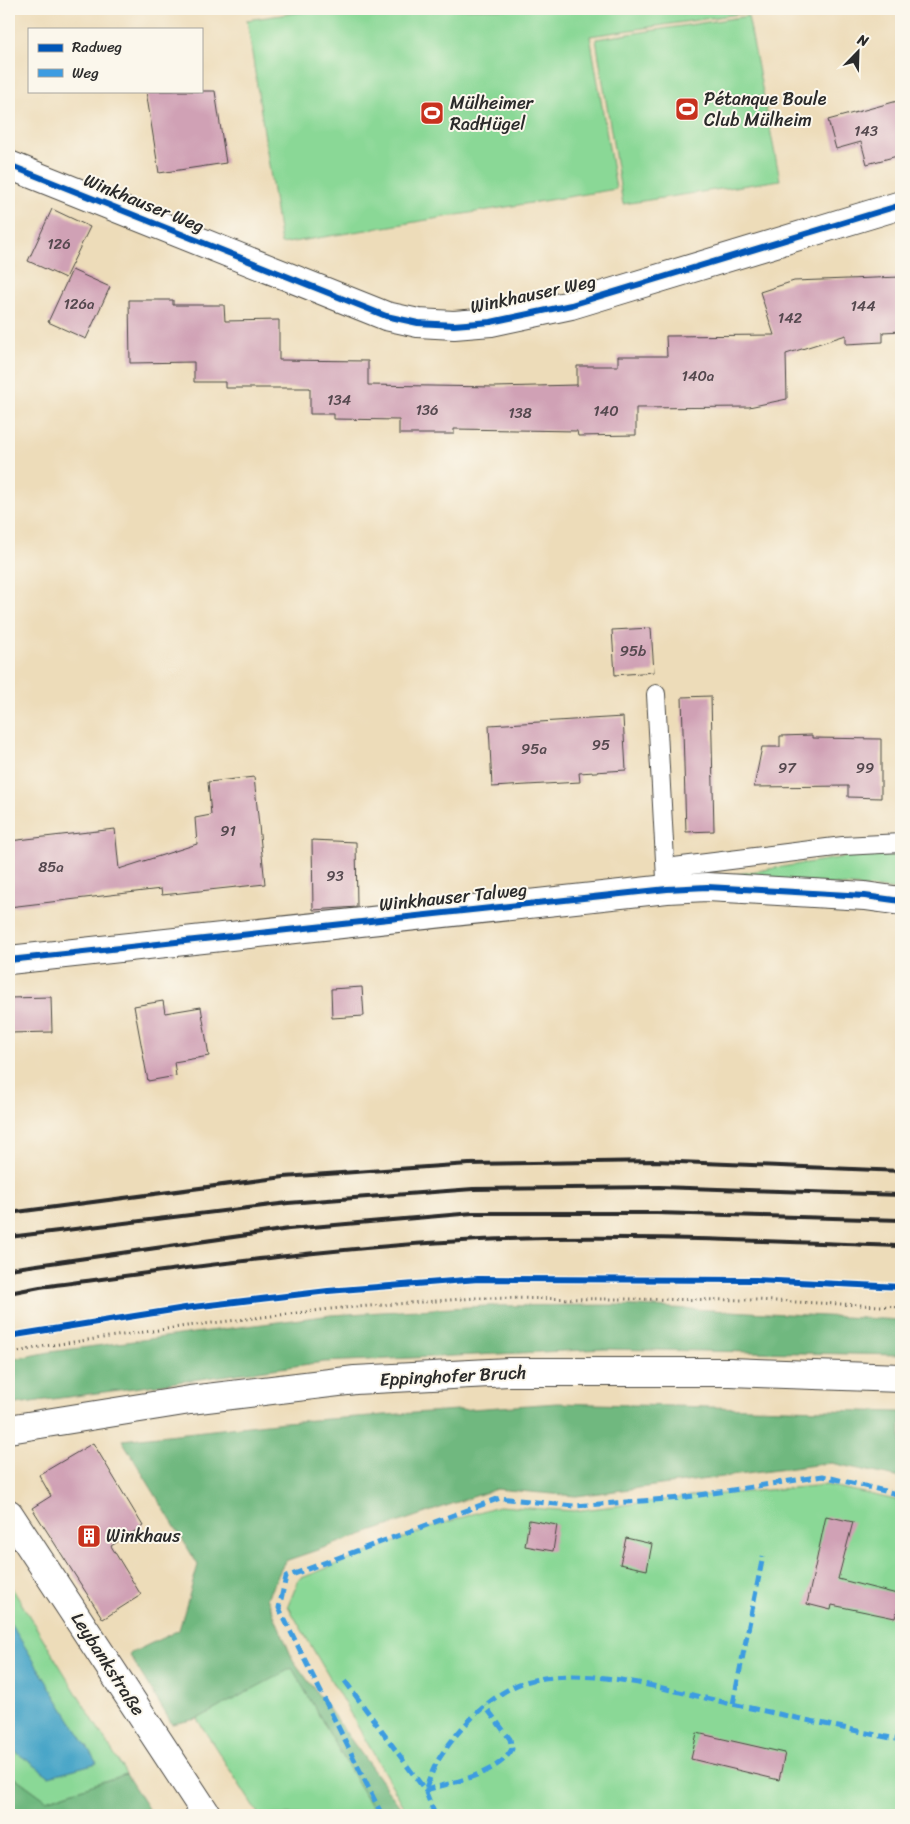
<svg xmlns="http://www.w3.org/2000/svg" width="910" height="1824" font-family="Sriracha,sans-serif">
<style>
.green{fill:#8ad896;stroke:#5a8260}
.forest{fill:#6fb87f;stroke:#4d7255}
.water{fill:#4aa6c8;stroke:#3a687a}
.building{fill:#d0a1b5}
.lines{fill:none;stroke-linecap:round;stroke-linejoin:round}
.lane-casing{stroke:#484640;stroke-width:20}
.street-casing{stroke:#484640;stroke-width:30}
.path{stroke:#484640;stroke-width:3;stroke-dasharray:1 4;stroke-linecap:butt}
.lane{stroke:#fff;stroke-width:18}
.street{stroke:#fff;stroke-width:28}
.rail{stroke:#2b2b2b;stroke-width:4}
.quiet{stroke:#3d9ce1;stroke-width:5;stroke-dasharray:10 5;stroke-linecap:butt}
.cycleway-casing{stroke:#fbf7ec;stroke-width:9}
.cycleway{stroke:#0057b8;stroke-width:6}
.labels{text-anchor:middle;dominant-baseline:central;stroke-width:4;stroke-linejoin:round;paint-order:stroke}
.number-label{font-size:15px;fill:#54484e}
.poi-label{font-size:18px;fill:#2b2b2b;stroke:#fbf7ec;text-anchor:start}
.street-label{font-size:18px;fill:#2b2b2b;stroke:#fbf7ec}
</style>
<rect width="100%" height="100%" fill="#fbf7ec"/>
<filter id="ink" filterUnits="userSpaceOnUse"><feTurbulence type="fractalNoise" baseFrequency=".02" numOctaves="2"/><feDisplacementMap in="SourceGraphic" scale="10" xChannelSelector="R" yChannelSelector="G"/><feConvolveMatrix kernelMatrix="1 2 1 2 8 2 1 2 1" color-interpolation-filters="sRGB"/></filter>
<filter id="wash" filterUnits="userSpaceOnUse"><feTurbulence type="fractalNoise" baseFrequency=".0096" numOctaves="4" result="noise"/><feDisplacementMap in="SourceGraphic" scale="20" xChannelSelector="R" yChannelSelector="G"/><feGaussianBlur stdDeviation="1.12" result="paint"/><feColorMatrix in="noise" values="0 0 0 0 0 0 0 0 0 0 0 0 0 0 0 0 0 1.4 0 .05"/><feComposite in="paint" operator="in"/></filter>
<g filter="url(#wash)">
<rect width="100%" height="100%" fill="#eddcb9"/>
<g class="green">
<path d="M322 9H744L745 13 590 36 616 189 281 244 247 20Z"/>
<path d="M748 16 780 180 623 204 596 39Z"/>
<path d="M863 854 901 856V890L725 876Z"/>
<path d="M827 1485 901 1501V1815H409L288 1606 299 1579 435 1526 498 1506 574 1511 697 1496Z"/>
<path d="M9 1583 126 1774 46 1800 9 1773Z"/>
<path d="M292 1667 376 1815H259L197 1719Z"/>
</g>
<g class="forest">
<path d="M615 1305 901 1320V1355L606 1349 324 1362 9 1405V1360L50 1352 331 1315 486 1306Z"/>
<path d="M557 1403 901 1412V1478L831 1463 576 1496 496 1489 285 1561 267 1598 293 1660 406 1815H376L292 1668 197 1719 172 1724 129 1654 179 1630 198 1565 122 1440 285 1422Z"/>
<path d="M9 1773 46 1800 126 1774 152 1815H9Z"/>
</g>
<path class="water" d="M9 1621 97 1763 49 1776 9 1747Z"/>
<g id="blocks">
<g class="building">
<path d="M146 91H215L226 163 159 173Z"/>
<path d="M901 100V155L867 164 861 142 836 149 828 120Z"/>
<path d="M52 209 90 227 65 278 28 261Z"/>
<path d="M72 270 110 287 86 339 48 322Z"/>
<path d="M901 277V331L883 332V342L846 344V335L786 354 787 399 749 407 636 408V435L578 436 577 431 454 429V434H399V420L334 419V414H310V388H225V382H194V362L130 363 129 300H173V305H224L225 321 279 320V360L368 361V385L495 387 577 385V366H618V356H667L666 336 774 335 760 292 794 281Z"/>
<path d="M651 628 654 672 615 675 612 630Z"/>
<path d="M711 696 714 831 686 832 682 697Z"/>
<path d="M623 717 626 770 579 773 580 782 492 787 489 725Z"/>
<path d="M812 735V738L881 739V798L848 797V786L754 787 762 747H780V736Z"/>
<path d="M254 777 265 884 162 895 161 889 9 907V841L115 829 119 869 197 844 195 818 211 815 208 782Z"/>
<path d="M312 840 356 842 357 907 313 910Z"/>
<path d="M362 987 364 1016 332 1018 331 989Z"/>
<path d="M51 997 52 1032 9 1033V998Z"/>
<path d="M163 1001 165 1013 201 1007 209 1056 174 1062 176 1076 148 1081 134 1006Z"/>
<path d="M93 1443 143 1526 111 1546 141 1595 103 1619 32 1508 51 1496 39 1475Z"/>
<path d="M826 1516 853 1522 838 1579 901 1595 895 1618 832 1605 831 1610 807 1604Z"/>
<path d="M529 1520 557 1525 553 1551 525 1546Z"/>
<path d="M626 1538 652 1544 647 1570 620 1564Z"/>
<path d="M697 1733 785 1753 779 1780 691 1759Z"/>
</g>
</g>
</g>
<g filter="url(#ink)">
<use href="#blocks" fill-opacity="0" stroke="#484640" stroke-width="1"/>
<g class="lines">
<g class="lane-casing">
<g id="lane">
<path d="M656 694 666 879"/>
<path d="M666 868 843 846 901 843"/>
</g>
</g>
<g class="street-casing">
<g id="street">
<path d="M9 165 386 316 418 323 454 325 491 322 571 305 901 205"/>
<path d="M9 960 667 889 707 887 865 896 901 901"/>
<path d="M9 1429 190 1400 355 1380 509 1372H730L901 1378"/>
<path d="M9 1514 207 1815"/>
</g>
</g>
<path class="path" d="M9 1354 45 1346 187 1326 330 1309 476 1298 756 1300 901 1307"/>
<use href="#lane" class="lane"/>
<use href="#street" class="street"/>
<g class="rail">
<path d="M9 1213 284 1177 469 1164 655 1161 901 1171"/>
<path d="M9 1237 288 1203 473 1189 659 1187 901 1195"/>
<path d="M9 1269 289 1229 473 1213H657L901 1220"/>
<path d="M9 1293 40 1287C187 1268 333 1247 480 1240 621 1234 761 1241 901 1246"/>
</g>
<g class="quiet">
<path d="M345 1681 425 1790C451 1783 499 1774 512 1749L510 1739 485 1706"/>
<path d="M733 1704 763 1556"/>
<path d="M382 1815 279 1608 286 1577 500 1498 574 1506 680 1498 823 1476 901 1495"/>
<path d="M435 1815 425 1790C429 1781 432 1771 437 1762 455 1732 494 1689 529 1681 591 1666 663 1689 723 1702 783 1715 842 1728 901 1740"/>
</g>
<g class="cycleway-casing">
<g id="cycleway">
<path d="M9 165 386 316 418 323 454 325 491 322 571 305 901 205"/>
<path d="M9 960 667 889 707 887 865 896 901 901"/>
<path d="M9 1336 185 1308 328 1291 478 1279 756 1280 901 1287"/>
</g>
</g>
<use href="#cycleway" class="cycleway"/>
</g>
</g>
<defs>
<g id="stadium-square" transform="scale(1.25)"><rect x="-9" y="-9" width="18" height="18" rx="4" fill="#c8321e" stroke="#fbf7ec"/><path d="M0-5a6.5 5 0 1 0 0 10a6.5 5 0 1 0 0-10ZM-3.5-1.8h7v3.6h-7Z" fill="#fff"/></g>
<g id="building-square" transform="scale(1.25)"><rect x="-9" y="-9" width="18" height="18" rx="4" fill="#c8321e" stroke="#fbf7ec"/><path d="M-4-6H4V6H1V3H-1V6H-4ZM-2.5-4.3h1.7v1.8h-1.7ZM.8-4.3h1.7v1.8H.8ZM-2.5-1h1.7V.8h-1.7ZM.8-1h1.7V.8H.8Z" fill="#fff"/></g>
</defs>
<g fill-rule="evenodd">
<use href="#stadium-square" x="687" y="109"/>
<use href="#stadium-square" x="432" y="113"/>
<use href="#building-square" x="89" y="1536"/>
</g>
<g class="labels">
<g class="number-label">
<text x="866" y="131">143</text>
<text x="59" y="244">126</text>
<text x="79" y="304">126a</text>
<text x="863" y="306">144</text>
<text x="790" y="318">142</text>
<text x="698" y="376">140a</text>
<text x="339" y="400">134</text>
<text x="427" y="410">136</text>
<text x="606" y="411">140</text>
<text x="520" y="413">138</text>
<text x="633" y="651">95b</text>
<text x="601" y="745">95</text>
<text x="534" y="749">95a</text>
<text x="787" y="768">97</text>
<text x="865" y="768">99</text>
<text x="228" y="831">91</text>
<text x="51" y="867">85a</text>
<text x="335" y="876">93</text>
</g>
<g class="poi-label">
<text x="704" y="99">Pétanque Boule<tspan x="704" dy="21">Club Mülheim</tspan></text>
<text x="450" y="103">Mülheimer<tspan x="450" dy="21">RadHügel</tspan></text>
<text x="106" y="1536">Winkhaus</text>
</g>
<g class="street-label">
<text transform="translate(144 203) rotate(22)">Winkhauser Weg</text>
<text transform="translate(533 294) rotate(-12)">Winkhauser Weg</text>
<text transform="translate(453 897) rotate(-6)">Winkhauser Talweg</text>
<text transform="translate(453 1376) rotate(-3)">Eppinghofer Bruch</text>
<text transform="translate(108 1664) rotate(57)">Leybankstraße</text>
</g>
</g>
<rect width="910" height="1824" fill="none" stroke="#fbf7ec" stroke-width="30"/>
<rect x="28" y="28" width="175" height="65" fill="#fbf7ec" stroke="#a8a59f"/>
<rect x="38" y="44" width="25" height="8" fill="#0057b8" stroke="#a8a59f"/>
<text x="72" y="52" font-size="15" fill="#2b2b2b">Radweg</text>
<rect x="38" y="69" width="25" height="8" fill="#3d9ce1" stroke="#a8a59f"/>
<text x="72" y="78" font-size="15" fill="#2b2b2b">Weg</text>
<g transform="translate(858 52) rotate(23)" stroke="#fbf7ec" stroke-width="4" paint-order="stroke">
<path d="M0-4L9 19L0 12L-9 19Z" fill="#2b2b2b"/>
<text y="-8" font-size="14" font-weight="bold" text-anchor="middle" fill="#2b2b2b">N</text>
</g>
</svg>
